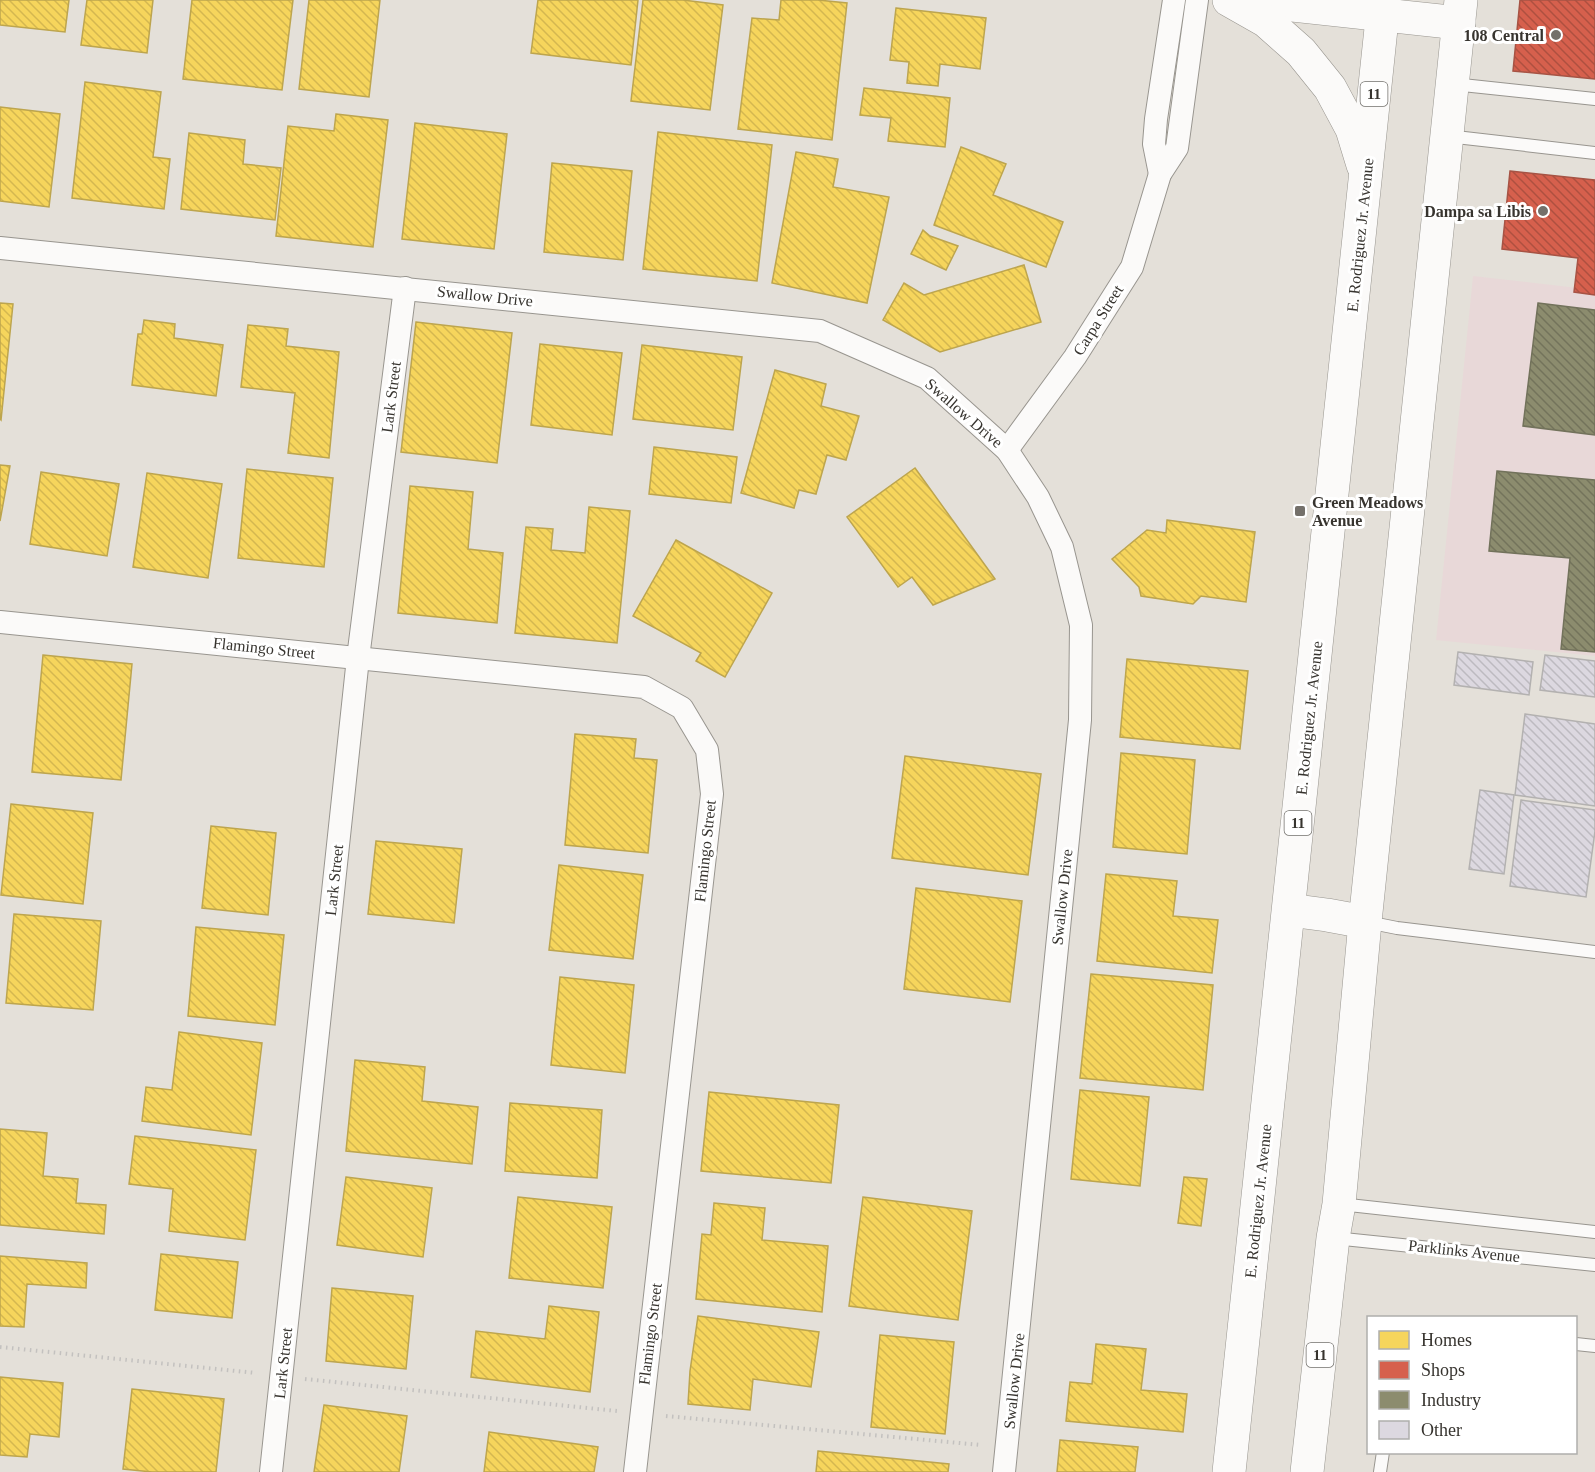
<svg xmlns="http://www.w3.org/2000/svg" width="1595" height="1472" font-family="Georgia,serif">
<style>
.industrial{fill:#e8d8d8}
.homes{fill:url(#homes-back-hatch);stroke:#bda54e;stroke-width:1.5}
.shops{fill:url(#shops-back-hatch);stroke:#a65344;stroke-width:1.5}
.industry{fill:url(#industry-back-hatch);stroke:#72725b;stroke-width:1.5}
.building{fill:url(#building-back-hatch);stroke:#b3b1b0;stroke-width:1.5}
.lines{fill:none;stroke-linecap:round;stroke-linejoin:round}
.lane-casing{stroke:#98958f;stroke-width:14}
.street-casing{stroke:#98958f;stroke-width:24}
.secondary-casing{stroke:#98958f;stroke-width:34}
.primary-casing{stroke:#98958f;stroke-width:34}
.path{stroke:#c3c1bf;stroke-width:4;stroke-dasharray:1.5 4.5;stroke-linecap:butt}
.lane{stroke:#fbfaf9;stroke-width:12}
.street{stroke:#fbfaf9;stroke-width:22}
.secondary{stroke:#fbfaf9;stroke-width:33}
.primary{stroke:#fbfaf9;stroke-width:33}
.poi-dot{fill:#74706a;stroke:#fff;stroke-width:2}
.labels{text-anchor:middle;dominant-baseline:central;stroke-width:6;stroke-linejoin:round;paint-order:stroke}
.shield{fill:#fff;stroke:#73716d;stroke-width:1.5}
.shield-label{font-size:15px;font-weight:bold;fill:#37342f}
.poi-label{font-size:16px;font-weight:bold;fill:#37342f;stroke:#fff;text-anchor:end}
.street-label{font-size:16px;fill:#37342f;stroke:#fff}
</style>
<defs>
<pattern id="homes-back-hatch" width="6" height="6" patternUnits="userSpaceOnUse" patternTransform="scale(1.5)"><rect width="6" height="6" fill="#f6d55c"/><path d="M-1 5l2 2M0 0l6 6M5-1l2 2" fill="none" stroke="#d4b750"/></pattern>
<pattern id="shops-back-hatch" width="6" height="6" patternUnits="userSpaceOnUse" patternTransform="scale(1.5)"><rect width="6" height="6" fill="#d6604d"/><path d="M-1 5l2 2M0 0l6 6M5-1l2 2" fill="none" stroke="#ae5040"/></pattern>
<pattern id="industry-back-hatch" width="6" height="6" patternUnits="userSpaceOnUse" patternTransform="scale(1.5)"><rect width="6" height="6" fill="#8c8c6e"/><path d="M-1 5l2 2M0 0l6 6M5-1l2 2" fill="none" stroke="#73735b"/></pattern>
<pattern id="building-back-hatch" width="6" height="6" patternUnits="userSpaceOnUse" patternTransform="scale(1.5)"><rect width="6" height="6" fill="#dcd8e0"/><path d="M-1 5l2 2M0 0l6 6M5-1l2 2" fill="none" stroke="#bdbac0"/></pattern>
</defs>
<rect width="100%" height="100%" fill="#e4e0d9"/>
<path class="industrial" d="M1473 276 1595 290V656L1436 640Z"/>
<g class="homes">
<path d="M0 0H69L65 32 0 25Z"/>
<path d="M87 0H153L147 53 81 45Z"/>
<path d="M192 0H293L282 90 183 79Z"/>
<path d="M309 0H380L369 97 299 89Z"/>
<path d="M538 0H638L631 65 531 53Z"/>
<path d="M643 0H683L723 5 710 110 631 101Z"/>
<path d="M781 0H818L847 3 832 140 738 129 752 18 779 20Z"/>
<path d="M896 8 986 18 980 69 940 64 938 86 907 83 909 62 890 60Z"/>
<path d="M85 82 161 92 153 157 170 159 164 209 72 198Z"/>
<path d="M864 88 950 98 945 147 888 141 891 118 860 115Z"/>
<path d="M0 107 60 114 49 207 0 201Z"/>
<path d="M336 114 388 120 373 247 276 236 288 126 334 131Z"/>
<path d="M415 123 507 134 494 249 402 239Z"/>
<path d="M658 132 772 145 757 281 643 269Z"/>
<path d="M189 133 245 140 243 164 281 168 275 220 181 209Z"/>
<path d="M961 147 1006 164 993 195 1063 222 1046 267 934 225Z"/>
<path d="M796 152 838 159 833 187 889 197 867 303 772 283Z"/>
<path d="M552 163 632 171 623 260 544 252Z"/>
<path d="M923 230 930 236 958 246 946 270 911 254Z"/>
<path d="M1024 265 1041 322 940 352 883 320 904 283 924 295Z"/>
<path d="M0 303 13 304 1 420 0 419Z"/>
<path d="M144 320 175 324 174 338 223 345 216 396 132 385 138 334H142Z"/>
<path d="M416 322 512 333 497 463 401 452Z"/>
<path d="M248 325 288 329 286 346 339 352 329 458 288 453 295 393 241 387Z"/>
<path d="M540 344 622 353 612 435 531 425Z"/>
<path d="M642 345 742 357 733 430 633 419Z"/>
<path d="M775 370 826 384 821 406 859 416 846 460 827 455 816 494 799 490 794 508 741 493Z"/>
<path d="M654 447 737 457 731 503 649 494Z"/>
<path d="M0 465 10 466 0 521Z"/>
<path d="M915 468 995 579 933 605 912 577 898 587 847 517Z"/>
<path d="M247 469 333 478 324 567 238 558Z"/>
<path d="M41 472 119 484 107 556 30 544Z"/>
<path d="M147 473 222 484 208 578 133 567Z"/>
<path d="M410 486 473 492 468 549 503 553 497 623 398 613Z"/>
<path d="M589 507 630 511 617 643 515 633 526 527 553 529 551 550 585 553Z"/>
<path d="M1167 520 1255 532 1246 602 1201 596 1193 604 1141 596 1139 587 1112 559 1147 530 1166 533Z"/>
<path d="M676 540 772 593 725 677 696 661 701 653 633 616Z"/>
<path d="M43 655 132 664 121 780 32 772Z"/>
<path d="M1127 659 1248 671 1240 749 1120 737Z"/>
<path d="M575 734 636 739 634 758 657 760 648 853 565 845Z"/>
<path d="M1121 753 1195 760 1187 854 1113 847Z"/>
<path d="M905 756 1041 774 1028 875 892 858Z"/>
<path d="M11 804 93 813 83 904 1 895Z"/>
<path d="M211 826 276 833 268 915 202 908Z"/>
<path d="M376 841 462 849 454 923 368 914Z"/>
<path d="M559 865 643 875 633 959 549 950Z"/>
<path d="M1106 874 1177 881 1173 916 1218 920 1212 973 1097 961Z"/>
<path d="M916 888 1022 901 1010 1002 904 989Z"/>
<path d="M14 914 101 921 93 1010 6 1003Z"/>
<path d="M196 927 284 935 275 1025 188 1016Z"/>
<path d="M1091 974 1213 985 1203 1090 1080 1078Z"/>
<path d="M560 977 634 985 625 1073 551 1065Z"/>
<path d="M179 1032 262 1043 251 1135 142 1121 146 1087 172 1090Z"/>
<path d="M355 1060 425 1067 422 1101 478 1107 472 1164 346 1151Z"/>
<path d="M1080 1090 1149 1097 1140 1186 1071 1179Z"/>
<path d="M709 1092 839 1105 831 1183 701 1171Z"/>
<path d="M510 1103 602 1110 597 1178 505 1171Z"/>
<path d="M0 1129 47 1133 43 1176 78 1179 76 1203 106 1205 104 1234 0 1225Z"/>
<path d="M135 1136 256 1150 245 1240 169 1231 173 1189 129 1184Z"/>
<path d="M346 1177 432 1188 423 1257 337 1245Z"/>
<path d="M1184 1177 1207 1179 1201 1226 1178 1223Z"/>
<path d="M518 1197 612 1207 603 1288 509 1278Z"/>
<path d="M863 1197 972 1211 958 1320 849 1306Z"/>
<path d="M714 1203 765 1208 762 1240 828 1246 822 1312 696 1299 702 1234 711 1235Z"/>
<path d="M161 1254 238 1262 232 1318 155 1310Z"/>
<path d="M0 1256 87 1263 86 1288 27 1284 24 1327 0 1326Z"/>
<path d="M332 1288 413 1296 406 1369 326 1361Z"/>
<path d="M549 1306 599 1312 590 1392 471 1377 476 1331 545 1339Z"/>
<path d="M698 1316 819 1332 811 1387 753 1379 750 1410 688 1404 690 1371Z"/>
<path d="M880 1335 954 1342 945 1434 871 1427Z"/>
<path d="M1096 1344 1146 1349 1141 1390 1187 1394 1183 1432 1066 1421 1070 1382 1092 1384Z"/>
<path d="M0 1377 63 1383 59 1437 30 1434 27 1457 0 1455Z"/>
<path d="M132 1389 224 1399 216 1472H152L123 1469Z"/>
<path d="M324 1405 407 1416 399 1472H314Z"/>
<path d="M489 1432 598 1447 594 1472H484Z"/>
<path d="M1060 1440 1138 1447 1135 1472H1057Z"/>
<path d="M818 1451 949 1464 948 1472H816Z"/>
</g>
<g class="shops">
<path d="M1520 0H1595V79L1513 71Z"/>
<path d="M1510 171 1595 180V295L1574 292 1578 258 1502 249Z"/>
</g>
<g class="industry">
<path d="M1538 303 1595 310V435L1523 426Z"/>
<path d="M1497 471 1595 480V652L1561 649 1570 558 1489 551Z"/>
</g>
<g class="building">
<path d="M1458 652 1533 662 1529 695 1454 685Z"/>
<path d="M1545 655 1595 661V697L1540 690Z"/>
<path d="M1525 714 1595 724V806L1515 795Z"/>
<path d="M1480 790 1514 795 1504 874 1469 869Z"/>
<path d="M1521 800 1595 810V831L1586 897 1510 886Z"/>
</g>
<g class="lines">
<g class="lane-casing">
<g id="lane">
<path d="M1453 84 1595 99"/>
<path d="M1447 136 1595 153"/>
<path d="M1367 922 1397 928 1595 952"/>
<path d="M1340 1204 1595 1232"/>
<path d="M1334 1238 1595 1265"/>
<path d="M1576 1344 1595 1346"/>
<path d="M1380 1472 1383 1452"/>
</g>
</g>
<g class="street-casing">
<g id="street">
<path d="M1160 174 1154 144 1156 119 1174 0"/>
<path d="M0 248 820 331 927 378 1007 450 1038 497 1062 547 1081 625 1080 720 1004 1472"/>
<path d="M1007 450 1075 357 1132 267 1160 174 1177 148 1197 0"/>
<path d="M0 622 644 687 682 708 707 750 712 794 635 1472"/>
<path d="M271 1472 358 658 405 288"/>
</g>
</g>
<g class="secondary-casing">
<path id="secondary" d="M1245 0 1459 23"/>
</g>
<g class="primary-casing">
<g id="primary">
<path d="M1229 0 1266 21 1301 52 1330 88 1352 129 1363 165"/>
<path d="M1289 910 1327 915 1365 922"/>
<path d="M1229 1472 1384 0"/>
<path d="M1307 1472 1333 1238 1339 1204 1365 922 1461 0"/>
</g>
</g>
<g class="path">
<path d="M0 1347 256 1373"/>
<path d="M305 1379 617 1411"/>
<path d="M666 1416 981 1445"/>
</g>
<use href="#lane" class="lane"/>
<use href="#street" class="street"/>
<use href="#secondary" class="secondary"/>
<use href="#primary" class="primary"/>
</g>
<g class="poi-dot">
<circle cx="1556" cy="35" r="6"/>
<circle cx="1543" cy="211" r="6"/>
<rect x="1294" y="505" width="12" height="12" rx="3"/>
</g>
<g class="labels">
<g class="shield">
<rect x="1360.5" y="82" width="27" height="24" rx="4.5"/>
<rect x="1284.5" y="811" width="27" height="24" rx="4.5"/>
<rect x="1306.5" y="1343" width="27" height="24" rx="4.5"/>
</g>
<g class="shield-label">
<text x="1374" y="94">11</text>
<text x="1298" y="823">11</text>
<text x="1320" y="1355">11</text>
</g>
<g class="poi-label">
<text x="1544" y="35">108 Central</text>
<text x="1531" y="211">Dampa sa Libis</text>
<text x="1312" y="502" text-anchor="start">Green Meadows<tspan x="1312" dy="18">Avenue</tspan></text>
</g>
<g class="street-label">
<text transform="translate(1360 235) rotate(-84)">E. Rodriguez Jr. Avenue</text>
<text transform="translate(485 296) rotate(6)">Swallow Drive</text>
<text transform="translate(1098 320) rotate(-58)">Carpa Street</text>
<text transform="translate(391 397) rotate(-83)">Lark Street</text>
<text transform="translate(964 413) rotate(41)">Swallow Drive</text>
<text transform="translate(264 648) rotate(6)">Flamingo Street</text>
<text transform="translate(1309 718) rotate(-84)">E. Rodriguez Jr. Avenue</text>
<text transform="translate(705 851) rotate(-84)">Flamingo Street</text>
<text transform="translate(334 880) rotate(-84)">Lark Street</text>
<text transform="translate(1062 897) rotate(-84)">Swallow Drive</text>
<text transform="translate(1258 1201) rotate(-84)">E. Rodriguez Jr. Avenue</text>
<text transform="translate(1464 1251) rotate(6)">Parklinks Avenue</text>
<text transform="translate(650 1334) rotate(-83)">Flamingo Street</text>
<text transform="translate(283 1363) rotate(-84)">Lark Street</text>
<text transform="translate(1014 1381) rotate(-84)">Swallow Drive</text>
</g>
</g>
<rect x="1367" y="1316" width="210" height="138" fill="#ffffff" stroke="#afaeac" stroke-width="1.5"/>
<rect x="1379" y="1331" width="30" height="18" fill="#f6d55c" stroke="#afaeac" stroke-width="1.5"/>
<text x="1421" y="1346" font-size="18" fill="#37342f">Homes</text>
<rect x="1379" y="1361" width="30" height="18" fill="#d6604d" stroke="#afaeac" stroke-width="1.5"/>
<text x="1421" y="1376" font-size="18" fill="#37342f">Shops</text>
<rect x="1379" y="1391" width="30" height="18" fill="#8c8c6e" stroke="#afaeac" stroke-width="1.5"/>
<text x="1421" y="1406" font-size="18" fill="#37342f">Industry</text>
<rect x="1379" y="1421" width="30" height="18" fill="#dcd8e0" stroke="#afaeac" stroke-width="1.5"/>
<text x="1421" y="1436" font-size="18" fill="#37342f">Other</text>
</svg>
